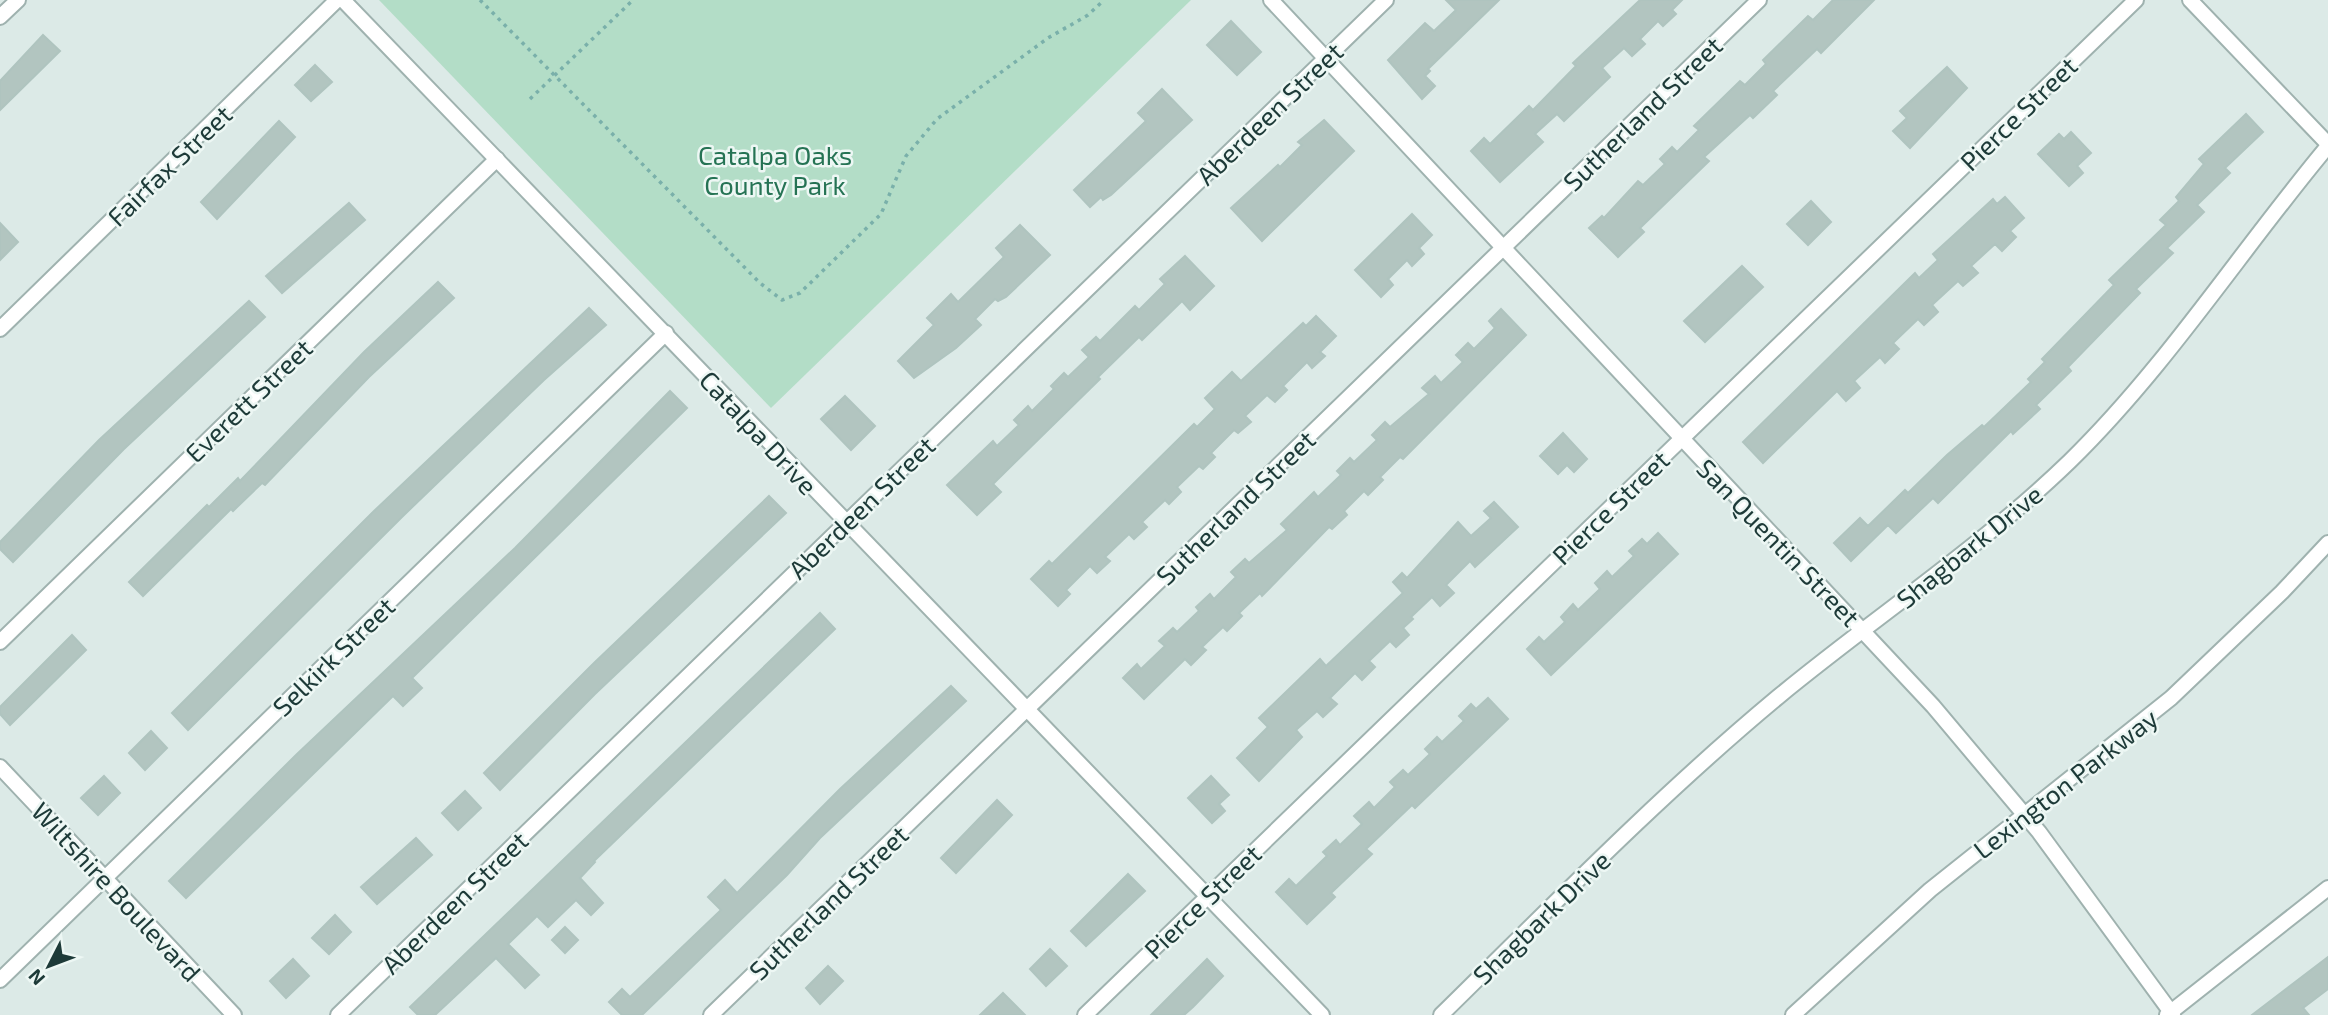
<svg xmlns="http://www.w3.org/2000/svg" width="2328" height="1015" font-family="'Exo 2',sans-serif">
<style>
.green{fill:#b3ddc7}
.building{fill:#b2c5c0;stroke:#afc4bf;stroke-width:2}
.lines{fill:none;stroke-linecap:round;stroke-linejoin:round}
.street-casing{stroke:#9fb2af;stroke-width:18}
.path{stroke:#7ab0aa;stroke-width:3.5;stroke-dasharray:3.5 5;stroke-linecap:butt}
.street{stroke:#fff;stroke-width:14}
.labels{text-anchor:middle;dominant-baseline:central;stroke-width:5;stroke-linejoin:round;paint-order:stroke}
.street-label{font-size:26px;fill:#1d3a38;stroke:#edf7f4}
.park-label{font-size:26px;fill:#257354;stroke:#edf7f4}
</style>
<rect width="100%" height="100%" fill="#dceae7"/>
<path class="green" d="M379 0H1191L771 408Z"/>
<g class="building">
<path d="M1446 0H1499L1428 69 1430 71 1425 76 1435 86 1422 99 1388 60 1425 23 1434 31 1456 10Z"/>
<path d="M1640 0H1682L1672 10 1676 14 1663 26 1658 21 1640 39 1645 44 1632 56 1624 48 1602 68 1610 77 1564 121 1557 114 1535 134 1543 142 1500 182 1471 151 1484 138 1490 144 1529 106 1533 110 1576 66 1573 63Z"/>
<path d="M1833 0H1874L1821 53 1817 49 1773 91 1777 95 1753 118 1750 115 1704 157 1709 161 1640 228 1644 232 1618 257 1589 228 1602 216 1604 218 1638 181 1643 185 1665 164 1660 159 1672 147 1677 152 1699 130 1694 126 1740 81 1745 85 1766 64 1763 60 1808 16 1813 20Z"/>
<path d="M1231 21 1261 52 1237 75 1207 45Z"/>
<path d="M43 35 60 51 0 110V81Z"/>
<path d="M315 65 332 82 311 101 295 85Z"/>
<path d="M1947 67 1967 88 1910 148 1893 131 1907 118 1900 111Z"/>
<path d="M1162 89 1192 120 1111 195 1103 200 1101 197 1090 207 1074 190 1146 121 1138 113Z"/>
<path d="M2246 114 2263 132 2225 168 2230 173 2197 205 2204 212 2167 248 2173 253 2136 289 2140 293 2068 367 2071 371 2036 405 2040 409 2013 434 2011 431 1938 503 1933 498 1896 533 1888 525 1851 561 1834 543 1860 518 1868 526 1905 490 1908 493 1947 455 1982 425 1984 427 2031 382 2028 379 2045 362 2042 359 2114 285 2109 280 2166 225 2160 220 2179 201 2176 197 2204 164 2199 159Z"/>
<path d="M1324 120 1354 151 1262 241 1231 208 1278 165 1280 167 1302 145 1298 142Z"/>
<path d="M279 121 295 137 217 219 201 202Z"/>
<path d="M2071 132 2091 153 2077 166 2083 173 2069 186 2038 154 2059 134 2064 139Z"/>
<path d="M2005 197 2024 218 2010 231 2016 237 2002 251 1995 244 1971 266 1978 273 1963 286 1958 281 1932 305 1938 312 1924 325 1918 319 1893 343 1899 349 1885 363 1880 357 1854 381 1860 388 1846 401 1837 391 1763 463 1743 442 1915 273 1919 278 1938 260 1933 254 1954 235 1993 199 1997 204Z"/>
<path d="M1811 201 1831 222 1808 245 1787 224Z"/>
<path d="M349 203 365 220 282 293 266 276Z"/>
<path d="M1412 214 1432 235 1419 248 1424 254 1412 266 1407 260 1388 279 1393 285 1381 297 1355 270Z"/>
<path d="M0 223 18 242 0 260Z"/>
<path d="M1020 225 1050 255 1006 297 998 301 995 299 975 319 981 325 956 348 914 378 898 361 934 325 927 318 951 294 958 302 1004 257 996 248Z"/>
<path d="M1185 256 1214 286 1190 310 1182 301 1142 340 1139 337 1098 377 1100 379 993 484 1001 492 977 515 947 485 993 441 997 446 1019 425 1014 420 1028 406 1032 411 1054 389 1051 386 1064 373 1068 377 1089 357 1082 350 1096 337 1100 341 1135 306 1139 310 1165 284 1160 279Z"/>
<path d="M1742 266 1763 287 1705 342 1684 321Z"/>
<path d="M438 282 454 298 369 377 265 485 262 483 233 511 231 509 143 596 129 582 207 505 209 507 238 478 240 481 364 352Z"/>
<path d="M249 301 265 317 124 449 13 562 0 549V542L99 440Z"/>
<path d="M589 308 606 325 544 380 403 516 188 730 172 713 374 511Z"/>
<path d="M1501 309 1526 335 1403 459 1400 457 1380 477 1383 480 1368 495 1364 491 1344 511 1347 515 1332 529 1329 527 1262 596 1260 593 1239 613 1242 616 1227 631 1223 627 1202 647 1206 650 1191 665 1185 659 1144 699 1123 678 1137 664 1141 669 1165 646 1159 641 1173 628 1177 632 1199 611 1196 607 1210 594 1214 599 1236 577 1231 572 1245 559 1249 563 1287 530 1281 524 1314 492 1318 497 1341 475 1337 471 1350 458 1354 462 1377 440 1372 435 1385 422 1390 427 1429 394 1422 388 1435 376 1441 383 1463 362 1456 355 1468 343 1474 349 1495 328 1489 321Z"/>
<path d="M1316 316 1336 336 1320 352 1325 356 1312 368 1307 362 1283 386 1287 390 1275 402 1267 395 1245 416 1251 422 1238 433 1234 430 1211 453 1215 457 1203 469 1199 466 1177 487 1181 492 1169 504 1165 500 1142 522 1147 527 1134 539 1129 534 1105 557 1110 561 1097 573 1090 566 1066 590 1070 594 1058 606 1031 579 1049 561 1052 564 1194 424 1197 427 1215 409 1205 398 1232 372 1241 381 1303 323 1306 326Z"/>
<path d="M670 391 687 408 412 678 422 688 403 706 393 696 186 898 169 881 296 755 515 548Z"/>
<path d="M845 396 875 426 851 450 821 419Z"/>
<path d="M1563 433 1587 459 1574 472 1567 465 1558 474 1540 456Z"/>
<path d="M769 496 786 513 595 694 500 790 484 773 594 663Z"/>
<path d="M1494 502 1518 527 1475 567 1470 561 1446 585 1454 593 1440 606 1432 597 1411 617 1413 619 1403 628 1409 635 1396 647 1390 641 1369 661 1375 667 1362 680 1355 673 1330 698 1337 704 1323 717 1317 711 1296 730 1302 737 1259 781 1237 758 1268 727 1259 718 1320 659 1326 666 1403 593 1393 582 1402 573 1407 578 1458 522 1471 536 1491 518 1484 511Z"/>
<path d="M1658 533 1678 554 1551 675 1527 649 1539 637 1544 642 1565 622 1561 617 1573 604 1578 610 1600 589 1595 583 1607 571 1612 577 1634 556 1629 551 1642 539 1647 544Z"/>
<path d="M820 613 835 629 594 861 595 862 580 878 603 903 591 915 576 900 548 927 537 916 508 944 539 975 525 988 496 958 435 1015H418L410 1007Z"/>
<path d="M72 635 86 650 10 725 0 714V707Z"/>
<path d="M951 686 966 701 820 838 787 875 642 1015H622L609 1002 622 989 630 997 721 910 708 897 725 880 737 893 840 789Z"/>
<path d="M1488 698 1508 719 1415 808 1412 805 1366 849 1372 854 1331 893 1335 897 1307 924 1276 892 1289 879 1296 886 1327 856 1323 852 1336 840 1340 845 1362 824 1354 816 1369 802 1374 808 1395 787 1390 782 1403 770 1408 775 1430 754 1425 749 1437 737 1442 742 1464 721 1459 716 1471 704 1476 709Z"/>
<path d="M151 731 167 748 145 770 129 753Z"/>
<path d="M104 776 120 793 98 815 81 798Z"/>
<path d="M1211 776 1229 795 1219 804 1225 811 1212 823 1188 798Z"/>
<path d="M465 791 481 808 458 830 442 813Z"/>
<path d="M997 800 1012 815 956 873 941 858Z"/>
<path d="M416 838 432 855 377 904 361 887Z"/>
<path d="M1128 874 1145 891 1086 946 1071 931Z"/>
<path d="M335 915 351 932 329 954 312 938Z"/>
<path d="M565 927 578 940 565 953 552 940Z"/>
<path d="M1050 949 1067 966 1046 986 1030 969Z"/>
<path d="M2328 957V989L2303 1008 2309 1015H2252Z"/>
<path d="M293 959 309 976 286 998 270 981Z"/>
<path d="M1207 959 1223 976 1193 1007 1184 1015H1151Z"/>
<path d="M828 966 843 981 820 1004 806 988Z"/>
<path d="M1003 993 1025 1015H980Z"/>
</g>
<g class="lines">
<g class="street-casing">
<g id="street">
<path d="M343 0 1322 1015"/>
<path d="M1271 0 1933 706 2039 832 2173 1015"/>
<path d="M2190 0 2328 144"/>
<path d="M0 17 18 0"/>
<path d="M0 329 337 0"/>
<path d="M0 642 497 159"/>
<path d="M0 767 234 1015"/>
<path d="M0 980 666 333"/>
<path d="M338 1015 1386 0"/>
<path d="M711 1015 1759 0"/>
<path d="M1085 1015 2136 0"/>
<path d="M1441 1015C1551 907 1659 796 1778 697 1875 617 1979 549 2070 461 2167 366 2241 250 2328 146"/>
<path d="M1793 1015 1930 890 2171 698 2282 592 2328 543"/>
<path d="M2167 1015 2328 888"/>
</g>
</g>
<g class="path">
<path d="M480 0 760 283 782 300 800 293 881 214 906 156 937 119 1048 38 1088 15 1104 0"/>
<path d="M530 99 633 0"/>
</g>
<use href="#street" class="street"/>
</g>
<g class="labels">
<g class="street-label">
<text transform="translate(1269 113) rotate(-44)">Aberdeen Street</text>
<text transform="translate(1642 113) rotate(-44)">Sutherland Street</text>
<text transform="translate(2018 113) rotate(-44)">Pierce Street</text>
<text transform="translate(169 165) rotate(-44)">Fairfax Street</text>
<text transform="translate(248 400) rotate(-44)">Everett Street</text>
<text transform="translate(759 432) rotate(47)">Catalpa Drive</text>
<text transform="translate(861 507) rotate(-44)">Aberdeen Street</text>
<text transform="translate(1235 507) rotate(-44)">Sutherland Street</text>
<text transform="translate(1610 507) rotate(-44)">Pierce Street</text>
<text transform="translate(1779 542) rotate(46)">San Quentin Street</text>
<text transform="translate(1969 546) rotate(-39)">Shagbark Drive</text>
<text transform="translate(333 656) rotate(-44)">Selkirk Street</text>
<text transform="translate(2065 783) rotate(-38)">Lexington Parkway</text>
<text transform="translate(117 891) rotate(47)">Wiltshire Boulevard</text>
<text transform="translate(1202 901) rotate(-44)">Pierce Street</text>
<text transform="translate(454 902) rotate(-44)">Aberdeen Street</text>
<text transform="translate(828 902) rotate(-44)">Sutherland Street</text>
<text transform="translate(1541 917) rotate(-44)">Shagbark Drive</text>
</g>
<g class="park-label">
<text x="775" y="154">Catalpa Oaks<tspan x="775" dy="30">County Park</tspan></text>
</g>
</g>
<g transform="translate(49 966) rotate(228)" stroke="#edf7f4" stroke-width="5" paint-order="stroke">
<path d="M0-5L12 26L0 18L-12 26Z" fill="#1d3a38"/>
<text y="-10" font-size="19" font-weight="bold" text-anchor="middle" fill="#1d3a38">N</text>
</g>
</svg>
